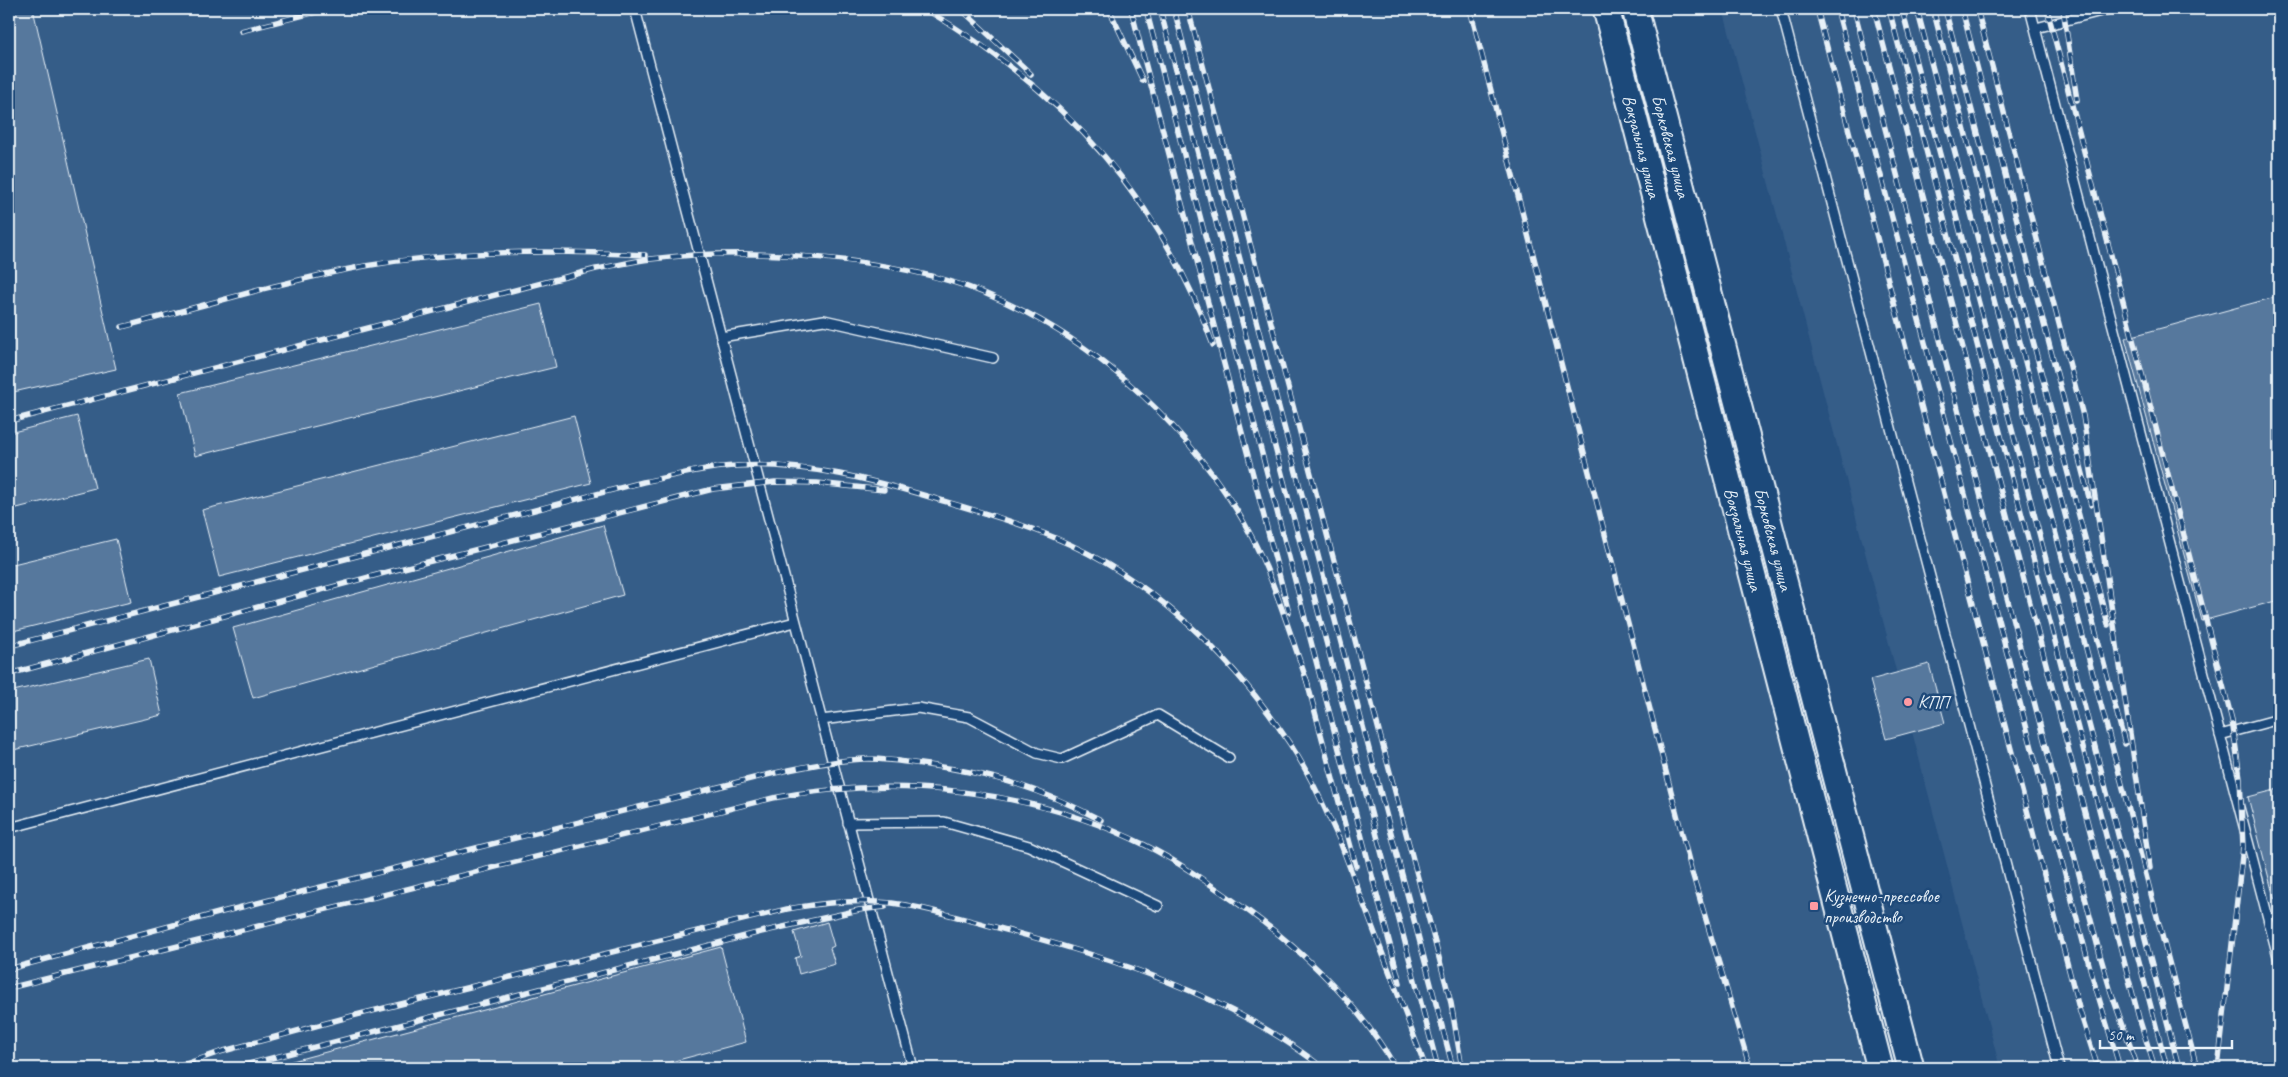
<svg xmlns="http://www.w3.org/2000/svg" width="2288" height="1077" font-family="Caveat,sans-serif">
<style>
.built{fill:#355d88}
.building{fill:#57789d;stroke:#e8f1f8}
.lines{fill:none;stroke-linecap:round;stroke-linejoin:round}
.lane-casing{stroke:#e8f1f8;stroke-width:12}
.secondary-casing{stroke:#e8f1f8;stroke-width:29}
.lane{stroke:#1f4a7a;stroke-width:9}
.secondary{stroke:#1f4a7a;stroke-width:25}
.rail-casing{stroke:#e8f1f8;stroke-width:5.5}
.rail{stroke:#1f4a7a;stroke-width:4;stroke-dasharray:11;stroke-linecap:butt}
.poi-dot{fill:#ff9aa2;stroke:#1f4a7a;stroke-width:2}
.labels{text-anchor:middle;dominant-baseline:central;stroke-width:5;stroke-linejoin:round;paint-order:stroke}
.street-label{font-size:18px;fill:#e8f1f8;stroke:#1f4a7a}
.poi-label{font-size:18px;fill:#e8f1f8;stroke:#1f4a7a;text-anchor:start}
</style>
<rect width="100%" height="100%" fill="#27517f"/>
<filter id="ink" filterUnits="userSpaceOnUse"><feTurbulence type="fractalNoise" baseFrequency=".02" numOctaves="2"/><feDisplacementMap in="SourceGraphic" scale="10" xChannelSelector="R" yChannelSelector="G"/><feConvolveMatrix kernelMatrix="1 2 1 2 8 2 1 2 1" color-interpolation-filters="sRGB"/></filter>
<g filter="url(#ink)">
<g class="built">
<path d="M9 9H1599L1873 1068H9Z"/>
<path d="M1723 9H2279V1068H2000Z"/>
</g>
<g class="building">
<path d="M9 9H33L116 369 9 393Z"/>
<path d="M2279 296V600L2202 621 2125 338Z"/>
<path d="M541 304 556 367 195 456 180 393Z"/>
<path d="M77 416 95 488 9 510V433Z"/>
<path d="M574 416 591 483 219 577 202 510Z"/>
<path d="M603 525 623 595 253 698 233 628Z"/>
<path d="M116 539 131 602 9 632V565Z"/>
<path d="M149 659 162 715 9 751V692Z"/>
<path d="M1929 664 1945 723 1886 739 1870 680Z"/>
<path d="M2279 789V898H2274L2248 797Z"/>
<path d="M827 922 834 946 830 948 835 964 799 974 795 958 801 956 794 932Z"/>
<path d="M721 947 746 1042 648 1068H281V1064Z"/>
</g>
<g class="lines">
<g class="lane-casing">
<g id="lane">
<path d="M635 9 913 1068"/>
<path d="M1781 9 2059 1068"/>
<path d="M2030 9 2279 960"/>
<path d="M2036 28 2109 9"/>
<path d="M721 337 824 320 993 358"/>
<path d="M821 720 918 708 969 717 1037 753 1062 759 1158 715 1229 758"/>
<path d="M2220 735 2279 719"/>
<path d="M848 823 944 822 1029 846 1158 906"/>
<path d="M9 828 795 622"/>
</g>
</g>
<g class="secondary-casing">
<g id="secondary">
<path id="s1" d="M1606 9 1880 1068"/>
<path id="s2" d="M1635 9 1911 1068"/>
</g>
</g>
<use href="#lane" class="lane"/>
<use href="#secondary" class="secondary"/>
<g class="rail-casing">
<g id="rail">
<path d="M925 9C1060 88 1160 196 1213 345"/>
<path d="M961 9 1031 74"/>
<path d="M1109 9 1143 81"/>
<path d="M1131 9 1289 612"/>
<path d="M1146 9 1400 983"/>
<path d="M1160 9 1438 1068"/>
<path d="M1174 9 1453 1068"/>
<path d="M1188 9 1451 1003 1462 1068"/>
<path d="M1470 9 1691 869 1750 1068"/>
<path d="M1817 9 2080 1012 2098 1068"/>
<path d="M1837 9 2091 972 2120 1068"/>
<path d="M1854 9 2100 955 2111 992 2138 1068"/>
<path d="M1874 9 2139 1018 2155 1068"/>
<path d="M1889 9 2167 1068"/>
<path d="M1902 9 2179 1068"/>
<path d="M1917 9 2197 1068"/>
<path d="M1933 9 2125 744"/>
<path d="M1945 9 2108 625"/>
<path d="M1962 9 2091 505"/>
<path d="M1977 9 2083 416 2150 868"/>
<path d="M2047 9 2232 720 2240 778 2243 847 2218 1068"/>
<path d="M2063 9 2077 100"/>
<path d="M241 31 328 9"/>
<path d="M122 327C203 306 283 281 365 266 458 250 552 250 645 255"/>
<path d="M9 421 596 269C614 266 633 261 651 259 749 247 892 256 984 293 1088 335 1177 415 1236 509 1270 563 1287 626 1308 684"/>
<path d="M9 646 643 482C674 476 705 467 736 466 807 462 873 480 940 500 978 511 1017 522 1053 537 1152 578 1232 656 1290 744 1310 774 1324 807 1339 839L1426 1068"/>
<path d="M9 674 388 572 713 489 775 482 817 483 884 490"/>
<path d="M1306 678 1356 866"/>
<path d="M9 969 226 911 762 776C796 768 829 761 863 759 885 758 907 762 928 765 995 774 1041 789 1101 820"/>
<path d="M9 988 773 798C896 775 1031 789 1145 845 1181 863 1214 887 1247 910 1306 953 1359 1005 1396 1068"/>
<path d="M174 1068 220 1052 352 1016 787 909C822 903 856 899 892 903 925 907 959 918 991 926 1103 955 1232 995 1323 1068"/>
<path d="M233 1068 761 932 859 910 885 907"/>
</g>
</g>
<use href="#rail" class="rail"/>
</g>
</g>
<g class="poi-dot">
<circle cx="1908" cy="702" r="5"/>
<rect x="1809" y="901" width="10" height="10" rx="2.5"/>
</g>
<g class="labels">
<g class="street-label">
<text stroke="none"><textPath href="#s1" startOffset="142">Вокзальная улица</textPath></text>
<text stroke="none"><textPath href="#s2" startOffset="142">Борковская улица</textPath></text>
<text stroke="none"><textPath href="#s1" startOffset="548">Вокзальная улица</textPath></text>
<text stroke="none"><textPath href="#s2" startOffset="548">Борковская улица</textPath></text>
</g>
<g class="poi-label">
<text x="1918" y="702">КПП</text>
<text x="1824" y="896">Кузнечно-прессовое<tspan x="1824" dy="21">производство</tspan></text>
</g>
</g>
<rect width="2288" height="1077" fill="none" stroke="#1f4a7a" stroke-width="30"/>
<rect x="15" y="15" width="2258" height="1047" fill="none" stroke="#e8f1f8" stroke-width="2" filter="url(#ink)"/>
<path d="M2100 1040v8h132v-8" fill="none" stroke="#e8f1f8" stroke-width="2.5"/>
<text x="2108" y="1040" font-size="15" fill="#e8f1f8" stroke="#1f4a7a" stroke-width="4" paint-order="stroke">50 m</text>
</svg>
